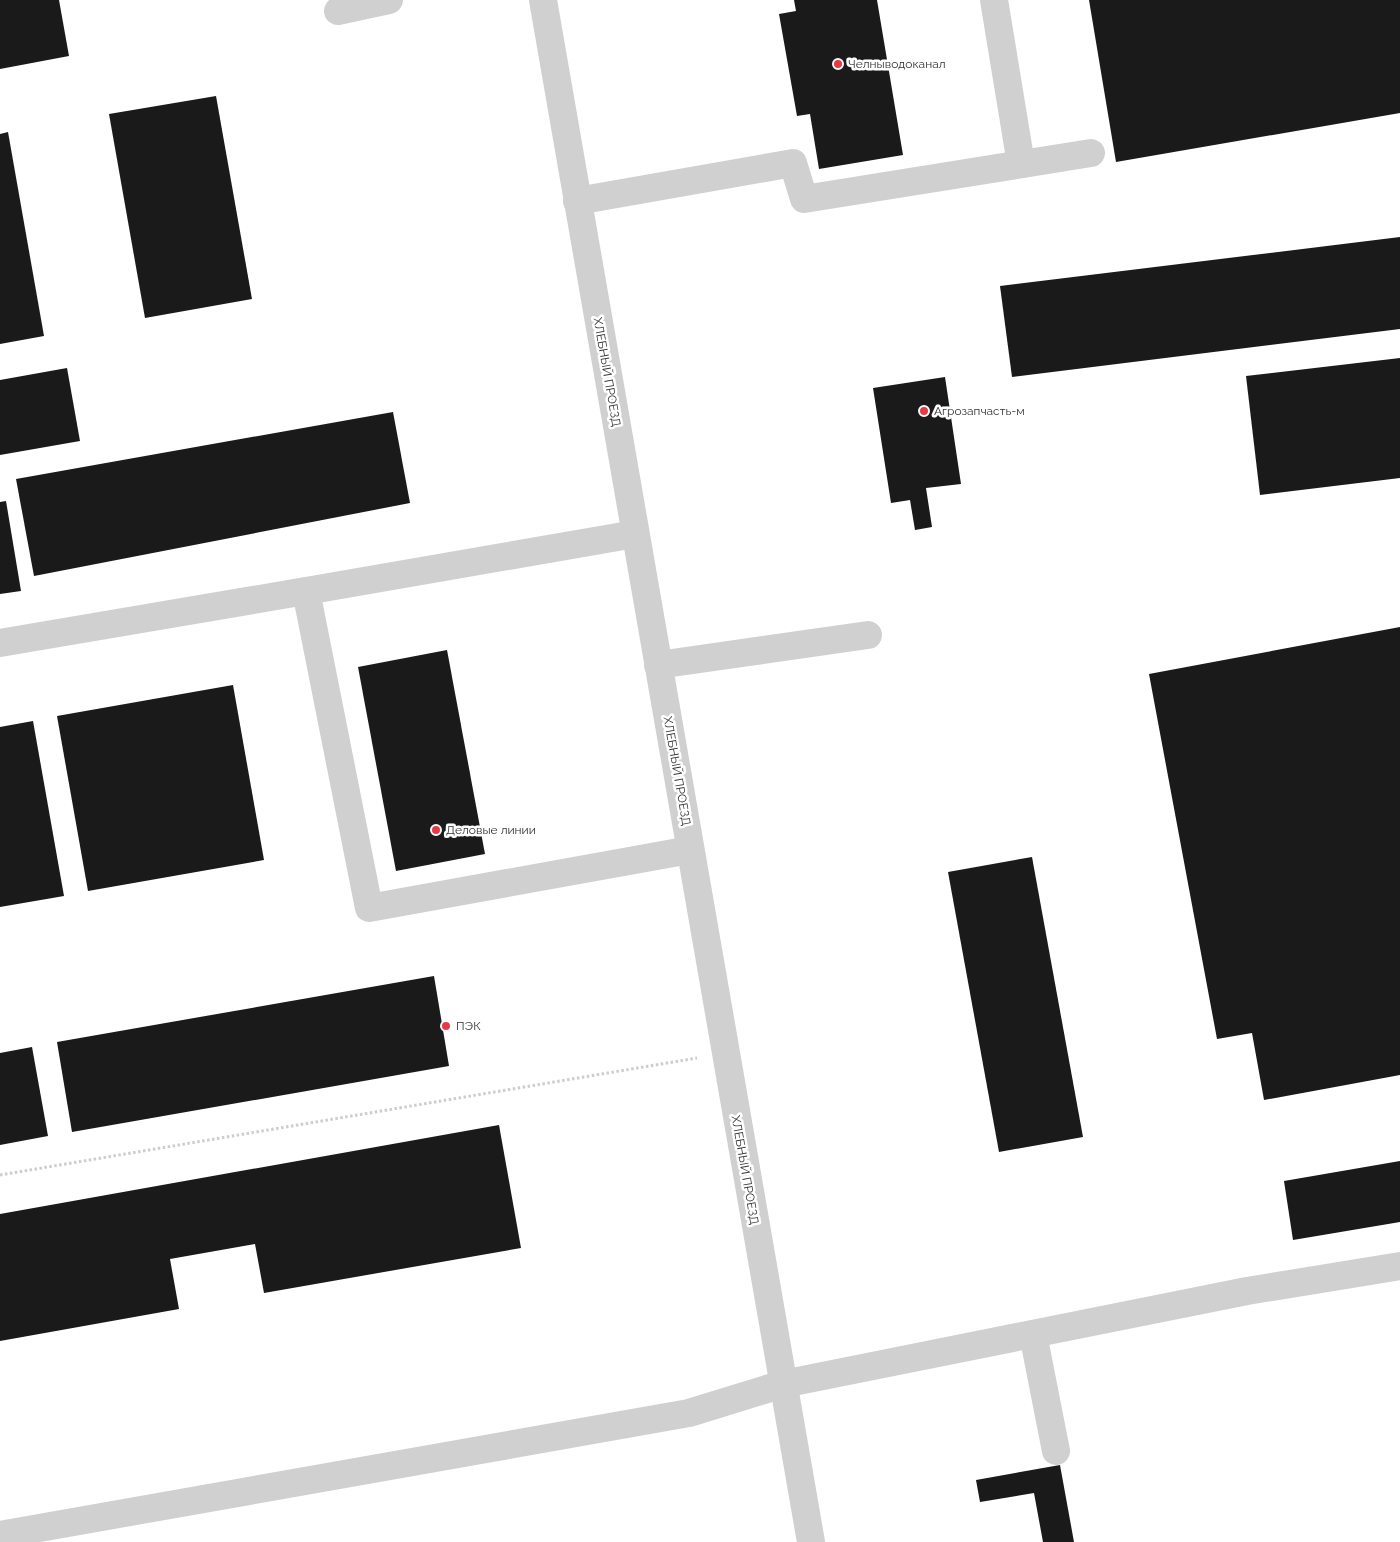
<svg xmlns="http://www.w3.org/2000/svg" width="1400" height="1542" font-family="Raleway,sans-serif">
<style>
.building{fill:#1a1a1a}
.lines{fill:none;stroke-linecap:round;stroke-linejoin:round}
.path{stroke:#cdcdcd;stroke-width:3;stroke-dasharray:2.5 2.5;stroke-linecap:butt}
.minor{stroke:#d0d0d0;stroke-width:28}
.poi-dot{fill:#e63946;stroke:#fff;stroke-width:2}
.labels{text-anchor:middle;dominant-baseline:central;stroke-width:5;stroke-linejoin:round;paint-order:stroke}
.poi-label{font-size:12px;fill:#333;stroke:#fff;text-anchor:start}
.street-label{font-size:12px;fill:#333;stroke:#fff}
</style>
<rect width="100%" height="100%" fill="#fff"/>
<g class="building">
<path d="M0 0H59L69 56 0 69Z"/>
<path d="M794 0H877L903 155 819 169 810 114 797 116 779 14 796 11Z"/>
<path d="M1089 0H1400V113L1116 162Z"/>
<path d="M216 96 252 299 145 318 109 114Z"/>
<path d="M8 132 44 336 0 344V134Z"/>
<path d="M1400 237V329L1012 377 1000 286Z"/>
<path d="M1400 358V478L1260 495 1246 376Z"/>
<path d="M67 368 80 441 0 455V380Z"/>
<path d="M945 377 961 484 926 488 932 527 915 530 910 500 891 503 873 388Z"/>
<path d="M393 412 410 503 34 576 16 479Z"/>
<path d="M6 501 21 591 0 594V502Z"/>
<path d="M1400 627V1075L1264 1100 1252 1033 1217 1039 1149 674Z"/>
<path d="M447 650 485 854 396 871 358 667Z"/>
<path d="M233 685 264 860 88 891 57 716Z"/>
<path d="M33 721 64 896 0 907V727Z"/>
<path d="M1032 857 1083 1137 999 1152 948 872Z"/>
<path d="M434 976 449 1066 72 1132 57 1042Z"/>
<path d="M32 1047 48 1136 0 1145V1053Z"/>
<path d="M499 1125 521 1248 264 1293 255 1244 170 1259 179 1309 0 1341V1214Z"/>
<path d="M1400 1161V1222L1293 1240 1284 1181Z"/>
<path d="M1060 1465 1074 1542H1043L1034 1493 980 1502 976 1480Z"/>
</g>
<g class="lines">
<path class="path" d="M0 1175 697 1058"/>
<g class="minor">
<path d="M543 0 811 1542"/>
<path d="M994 0 1021 164"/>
<path d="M338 11 389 0"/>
<path d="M577 201 793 163 804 199 1091 153"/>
<path d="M635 534 306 591 369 908 690 850"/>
<path d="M0 643 306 591"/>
<path d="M658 665 868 635"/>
<path d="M1033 1334 1056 1451"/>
<path d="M0 1535 689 1413 783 1384 1247 1291 1400 1266"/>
</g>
</g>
<g class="poi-dot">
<circle cx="838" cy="64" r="5"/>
<circle cx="924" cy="411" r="5"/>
<circle cx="436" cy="830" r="5"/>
<circle cx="446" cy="1026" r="5"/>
</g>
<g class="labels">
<g class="poi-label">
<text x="848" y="64">Челныводоканал</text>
<text x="934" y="411">Агрозапчасть-м</text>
<text x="446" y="830">Деловые линии</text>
<text x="456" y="1026">ПЭК</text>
</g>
<g class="street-label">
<text transform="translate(607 372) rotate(80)">ХЛЕБНЫЙ ПРОЕЗД</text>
<text transform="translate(677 771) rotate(80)">ХЛЕБНЫЙ ПРОЕЗД</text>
<text transform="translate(745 1170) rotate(80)">ХЛЕБНЫЙ ПРОЕЗД</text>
</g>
</g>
</svg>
